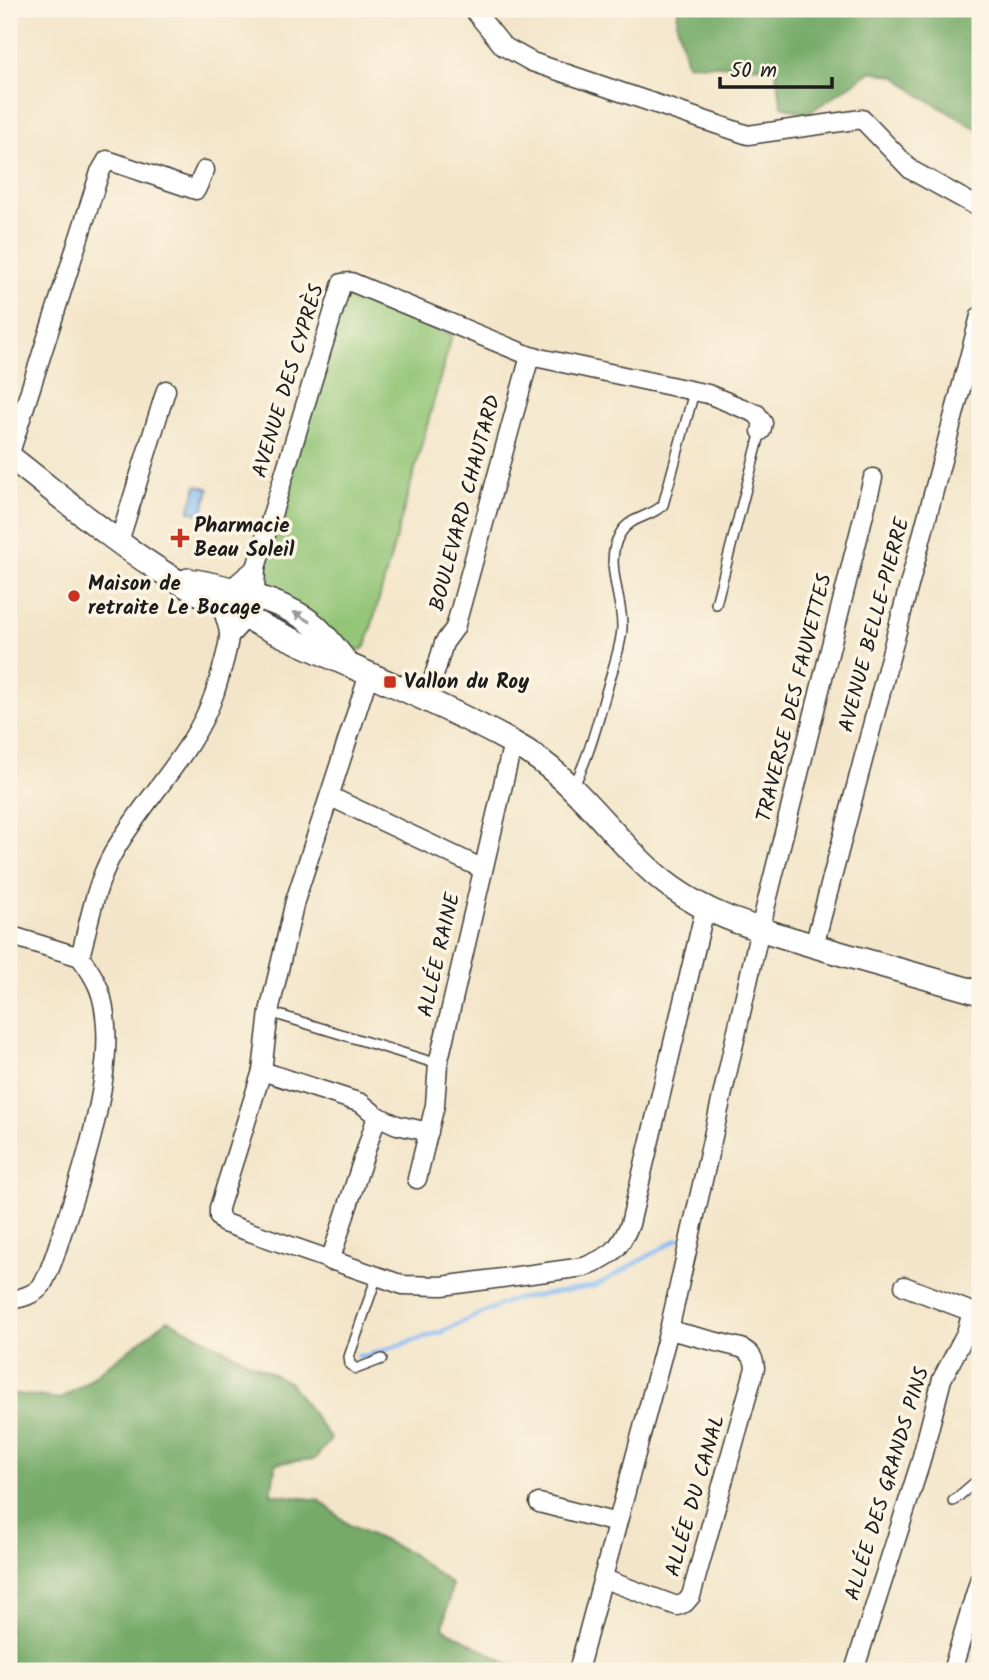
<svg xmlns="http://www.w3.org/2000/svg" width="989" height="1680" font-family="Kalam,sans-serif">
<style>
.green{fill:#92c576;stroke:#577049;stroke-width:2}
.forest{fill:#75aa67;stroke:#486342;stroke-width:2}
.water{fill:#86bbf4;stroke:#516c88;stroke-width:2}
.lines{fill:none;stroke-linecap:round;stroke-linejoin:round}
.stream{stroke:#86bbf4;stroke-width:4.5}
.service-casing{stroke:#3c3a36;stroke-width:12}
.minor-casing{stroke:#3c3a36;stroke-width:21}
.tertiary-casing{stroke:#3c3a36;stroke-width:26}
.service{stroke:#fff;stroke-width:9}
.minor{stroke:#fff;stroke-width:18}
.tertiary{stroke:#fff;stroke-width:23}
.oneway{fill:#999}
.poi-dot{fill:#c8321e;stroke:#fcf5e5;stroke-width:2.5}
.labels{text-anchor:middle;dominant-baseline:central;stroke-width:7;stroke-linejoin:round;paint-order:stroke}
.street-label{font-size:21px;fill:#1c1c1c;stroke:#fcf5e5}
.poi-label{font-size:21px;font-weight:bold;fill:#1c1c1c;stroke:#fcf5e5;text-anchor:start}
</style>
<rect width="100%" height="100%" fill="#fcf5e5"/>
<filter id="ink" filterUnits="userSpaceOnUse"><feTurbulence type="fractalNoise" baseFrequency=".0143" numOctaves="2"/><feDisplacementMap in="SourceGraphic" scale="14" xChannelSelector="R" yChannelSelector="G"/><feConvolveMatrix kernelMatrix="1 2 1 2 8 2 1 2 1" color-interpolation-filters="sRGB"/></filter>
<filter id="wash" filterUnits="userSpaceOnUse"><feTurbulence type="fractalNoise" baseFrequency=".00686" numOctaves="4" result="noise"/><feDisplacementMap in="SourceGraphic" scale="28" xChannelSelector="R" yChannelSelector="G"/><feGaussianBlur stdDeviation="1.57" result="paint"/><feColorMatrix in="noise" values="0 0 0 0 0 0 0 0 0 0 0 0 0 0 0 0 0 1.4 0 .05"/><feComposite in="paint" operator="in"/></filter>
<g filter="url(#wash)">
<rect width="100%" height="100%" fill="#f3e5c9"/>
<path class="green" d="M346 290 452 335 366 646 361 650 346 646 260 587V572Z"/>
<g class="forest">
<path d="M678 9H980V131L918 94 897 77 872 71 807 114 782 106 775 67 687 64 677 24Z"/>
<path d="M168 1320 290 1383 331 1439 315 1459 276 1463 271 1494 319 1500 349 1525 409 1552 452 1585 443 1628 522 1671H9V1393L60 1399 84 1384Z"/>
</g>
<path class="water" d="M197 485 209 489 202 515 189 511Z"/>
<g class="lines">
<path class="stream" d="M357 1356 369 1355 441 1332 511 1300 596 1286 678 1239"/>
</g>
</g>
<g filter="url(#ink)">
<g class="lines">
<g class="service-casing">
<g id="service">
<path d="M716 604 761 431"/>
<path d="M573 787C590 755 598 720 608 686 613 667 621 647 622 628 623 598 603 562 620 534 630 516 650 518 663 505L694 392"/>
<path d="M269 1012 438 1064"/>
<path d="M377 1276 349 1357 350 1364 356 1369 382 1359"/>
<path d="M953 1501 980 1478"/>
</g>
</g>
<g class="minor-casing">
<g id="minor">
<path d="M473 9 503 46 532 62 748 135 862 119 911 170 980 208"/>
<path d="M9 456 100 172 107 160 196 190 205 170"/>
<path d="M119 542 166 390"/>
<path d="M229 636C254 611 255 603 256 568L342 283 351 282 530 356 708 394 757 414 763 423 761 431"/>
<path d="M369 674 295 901 269 1012 262 1071 219 1208V1217L224 1223 403 1285 442 1286 584 1267C612 1255 618 1252 630 1224L705 909"/>
<path d="M427 699 444 643 455 628 530 356"/>
<path d="M331 797 483 869"/>
<path d="M9 935 80 957"/>
<path d="M814 946 980 316"/>
<path d="M262 1071 361 1103 377 1116 397 1125 429 1132"/>
<path d="M417 1179 435 1105 438 1064 513 742"/>
<path d="M330 1261 377 1116"/>
<path d="M904 1286 980 1315"/>
<path d="M9 1299C19 1300 36 1294 42 1285 52 1268 57 1248 63 1230 83 1171 110 1087 106 1026 104 995 98 981 80 957 89 923 95 886 112 855 143 799 194 754 215 692 219 678 229 649 229 635 229 626 224 617 223 609 222 592 244 578 256 568"/>
<path d="M669 1330 760 929 873 478"/>
<path d="M539 1503 617 1523"/>
<path d="M578 1671 669 1330 741 1348C751 1353 754 1357 755 1368L691 1596 685 1603 677 1606 604 1579"/>
<path d="M854 1671 920 1464 942 1379 966 1333 972 1312"/>
<path d="M952 1671 980 1578"/>
</g>
</g>
<g class="tertiary-casing">
<g id="tertiary">
<path d="M9 456C62 497 114 543 172 578 281 643 402 682 513 743 579 778 613 844 671 887 711 916 749 926 795 940 856 959 919 975 980 993"/>
<path d="M188 580C222 585 283 601 310 622 323 631 333 646 343 658"/>
</g>
</g>
<use href="#service" class="service"/>
<use href="#minor" class="minor"/>
<use href="#tertiary" class="tertiary"/>
</g>
<defs><path id="oneway-solid" d="M-6-.8H1V-3.2L6.5 0L1 3.2V.8H-6Z" transform="scale(1.75)"/></defs>
<use class="oneway" href="#oneway-solid" transform="translate(302 617) rotate(-149)"/>
</g>
<g class="poi-dot">
<path d="M176.5 527.5h7v7h7v7h-7v7h-7v-7h-7v-7h7z"/>
<circle cx="74" cy="596" r="7"/>
<rect x="383" y="675" width="14" height="14" rx="3.5"/>
</g>
<g class="labels">
<g class="street-label">
<text transform="translate(289 381) rotate(-73)">AVENUE DES CYPRÈS</text>
<text transform="translate(466 503) rotate(-75)">BOULEVARD CHAUTARD</text>
<text transform="translate(875 625) rotate(-75)">AVENUE BELLE-PIERRE</text>
<text transform="translate(795 698) rotate(-76)">TRAVERSE DES FAUVETTES</text>
<text transform="translate(440 955) rotate(-77)">ALLÉE RAINE</text>
<text transform="translate(888 1484) rotate(-73)">ALLÉE DES GRANDS PINS</text>
<text transform="translate(696 1496) rotate(-74)">ALLÉE DU CANAL</text>
</g>
<g class="poi-label">
<text x="194" y="526">Pharmacie<tspan x="194" dy="24">Beau Soleil</tspan></text>
<text x="88" y="584">Maison de<tspan x="88" dy="24">retraite Le Bocage</tspan></text>
<text x="404" y="682">Vallon du Roy</text>
</g>
</g>
<rect width="989" height="1680" fill="none" stroke="#fcf5e5" stroke-width="35"/>
<path d="M720 77v10h112v-10" fill="none" stroke="#1c1c1c" stroke-width="3.5"/>
<text x="730" y="77" font-size="21" fill="#1c1c1c" stroke="#fcf5e5" stroke-width="5" paint-order="stroke">50 m</text>
</svg>
